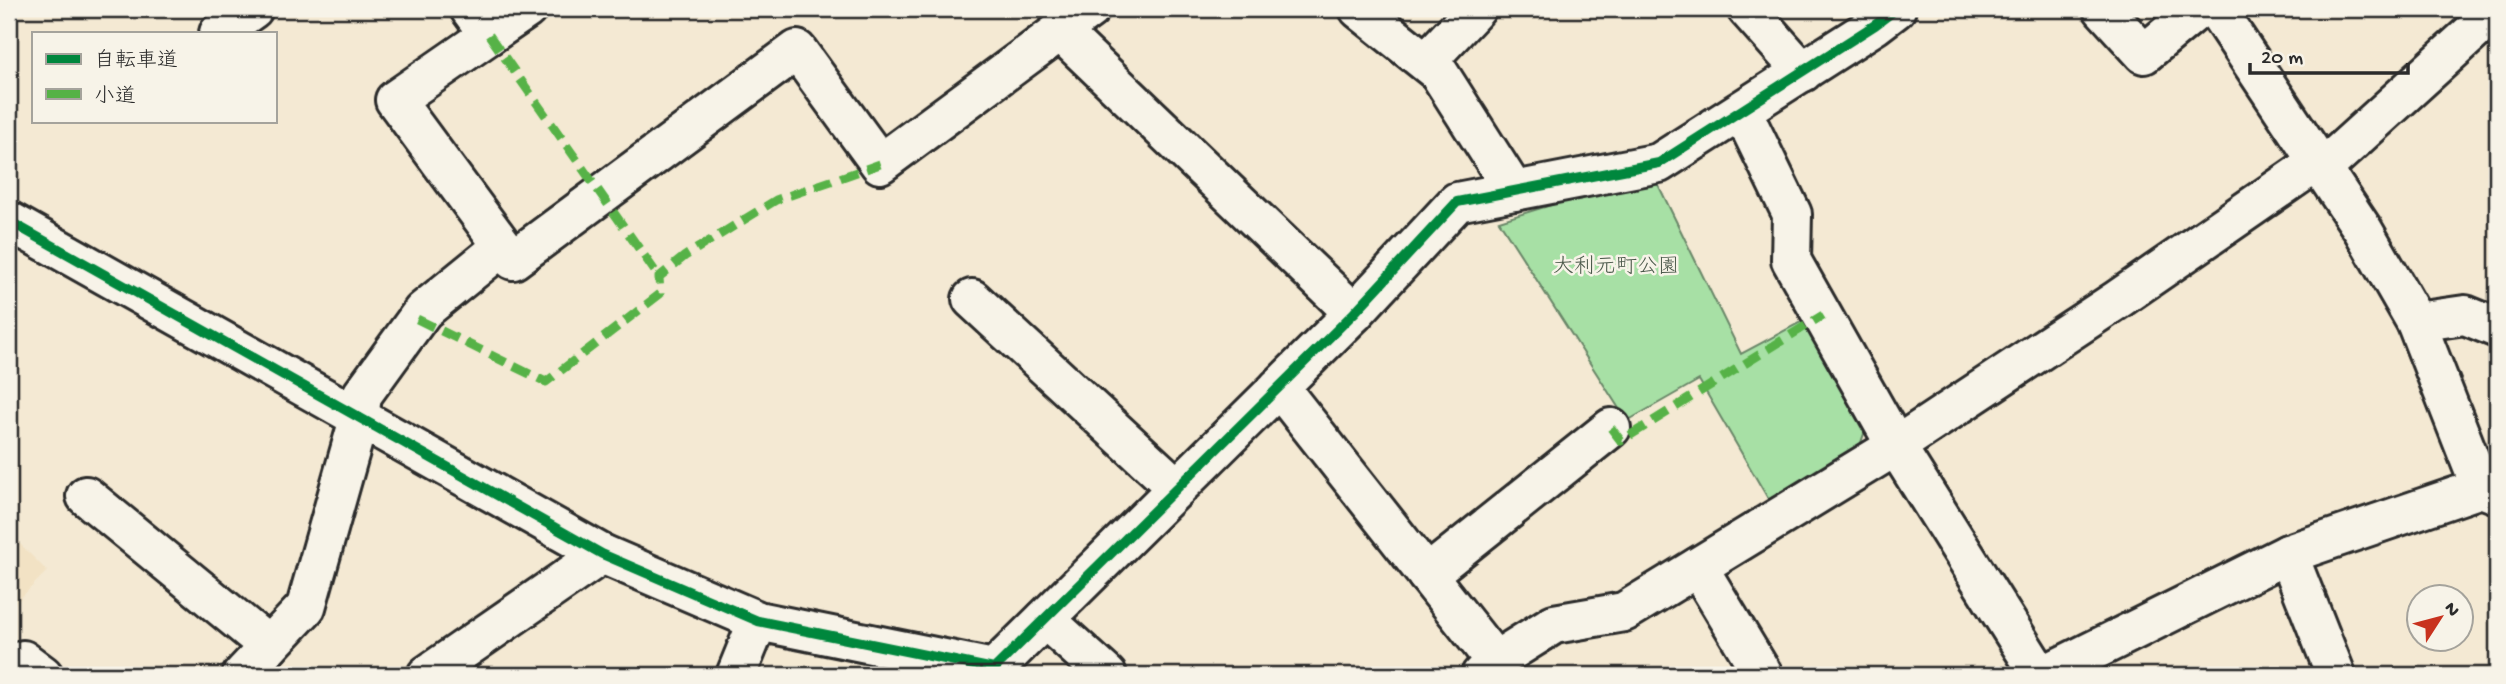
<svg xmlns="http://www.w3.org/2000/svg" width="2506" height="684" font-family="'Gochi Hand','Klee One',sans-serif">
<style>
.built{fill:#f2e2c4}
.green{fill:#a7e0a5;stroke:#698668;stroke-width:2}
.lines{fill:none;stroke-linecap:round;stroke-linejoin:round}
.minor-casing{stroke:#2b2b2b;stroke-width:44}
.minor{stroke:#f7f3e8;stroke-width:38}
.quiet{stroke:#56b246;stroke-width:9;stroke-dasharray:18 9;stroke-linecap:butt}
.cycleway-casing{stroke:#f7f3e8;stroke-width:15}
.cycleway{stroke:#00873e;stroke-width:10}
.labels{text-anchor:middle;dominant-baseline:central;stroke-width:5;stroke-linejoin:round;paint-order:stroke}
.park-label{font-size:21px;fill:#4a584a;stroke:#f7f3e8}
</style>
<rect width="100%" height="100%" fill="#f4e9d3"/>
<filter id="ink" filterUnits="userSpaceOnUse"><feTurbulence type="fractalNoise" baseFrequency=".0143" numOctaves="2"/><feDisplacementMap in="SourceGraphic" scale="14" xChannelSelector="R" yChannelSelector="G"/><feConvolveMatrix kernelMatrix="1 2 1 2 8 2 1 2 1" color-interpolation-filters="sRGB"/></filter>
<g filter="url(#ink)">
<path class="built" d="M9 533 47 571 9 610Z"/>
<path class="green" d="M1653 174 1741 354 1810 317 1868 422 1856 457 1773 507 1699 380 1627 421 1499 221Z"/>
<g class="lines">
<g class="minor-casing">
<g id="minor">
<path d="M470 9 489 35 395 100 513 260 797 50 880 164 1090 9"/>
<path d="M1359 9 1439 73 1514 191"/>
<path d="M1747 9 1803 72"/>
<path d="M2103 9 2144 54 2198 9"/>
<path d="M2216 9 2363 230 2416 322 2481 488"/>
<path d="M1060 31 1354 313"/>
<path d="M219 33 253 9"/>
<path d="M489 35 527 9"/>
<path d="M1426 62 1476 9"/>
<path d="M1742 111 1792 214 1791 260 1896 446 2040 675"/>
<path d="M2322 169 2497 10"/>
<path d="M9 221 602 554 758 621 994 669 1354 313 1457 202 1659 163 1875 25 1896 9"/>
<path d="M972 299 1177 488"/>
<path d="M2416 322 2465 315 2497 328"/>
<path d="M1279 387 1495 661"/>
<path d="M86 496 269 646"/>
<path d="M2288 554 2336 675"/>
<path d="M1698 567 1763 675"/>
<path d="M1427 575 1611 428"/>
<path d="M1045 619 1107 675"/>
<path d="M23 660 43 675"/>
<path d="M242 675 306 607 359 419 362 395 423 311 503 246"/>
<path d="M427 675 602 554"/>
<path d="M736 675 758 621"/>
<path d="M1481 675 1495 661 1554 624 1624 612 1896 446 2117 300 2317 162"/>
<path d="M2044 675 2288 554 2481 488 2497 494"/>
</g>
</g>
<use href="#minor" class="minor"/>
<g class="quiet">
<path d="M489 35 659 277"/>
<path d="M417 319 546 382 660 294 659 277 685 256 776 200 880 164"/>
<path d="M1611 428 1621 441 1823 315"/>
</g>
<g class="cycleway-casing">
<path id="cycleway" d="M9 221 602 554 758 621 994 669 1354 313 1457 202 1659 163 1875 25 1896 9"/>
</g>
<use href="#cycleway" class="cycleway"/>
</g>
</g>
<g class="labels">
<g class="park-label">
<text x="1616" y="268">大利元町公園</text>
</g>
</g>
<rect width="2506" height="684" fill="none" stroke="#f7f3e8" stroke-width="35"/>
<rect x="18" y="18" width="2471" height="649" fill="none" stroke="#2b2b2b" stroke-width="2.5" filter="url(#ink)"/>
<rect x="32" y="32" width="245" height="91" fill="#f7f3e8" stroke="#a5a39c" stroke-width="2"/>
<rect x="46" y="54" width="35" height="10" fill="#00873e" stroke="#a5a39c" stroke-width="2"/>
<text x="94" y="66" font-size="21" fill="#2b2b2b">自転車道</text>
<rect x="46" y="89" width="35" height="10" fill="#56b246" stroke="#a5a39c" stroke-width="2"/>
<text x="94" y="102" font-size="21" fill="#2b2b2b">小道</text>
<g transform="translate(2440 618) rotate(54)"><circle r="33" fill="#f7f3e8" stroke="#a5a39c" stroke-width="2"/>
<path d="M0-5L12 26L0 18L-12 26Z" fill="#c8321e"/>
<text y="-10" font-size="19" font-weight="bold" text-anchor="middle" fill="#2b2b2b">N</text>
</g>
<path d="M2250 63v10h158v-10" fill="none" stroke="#2b2b2b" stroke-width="3.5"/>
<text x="2261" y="63" font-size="21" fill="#2b2b2b" stroke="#f7f3e8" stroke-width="5" paint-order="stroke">20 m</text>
</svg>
